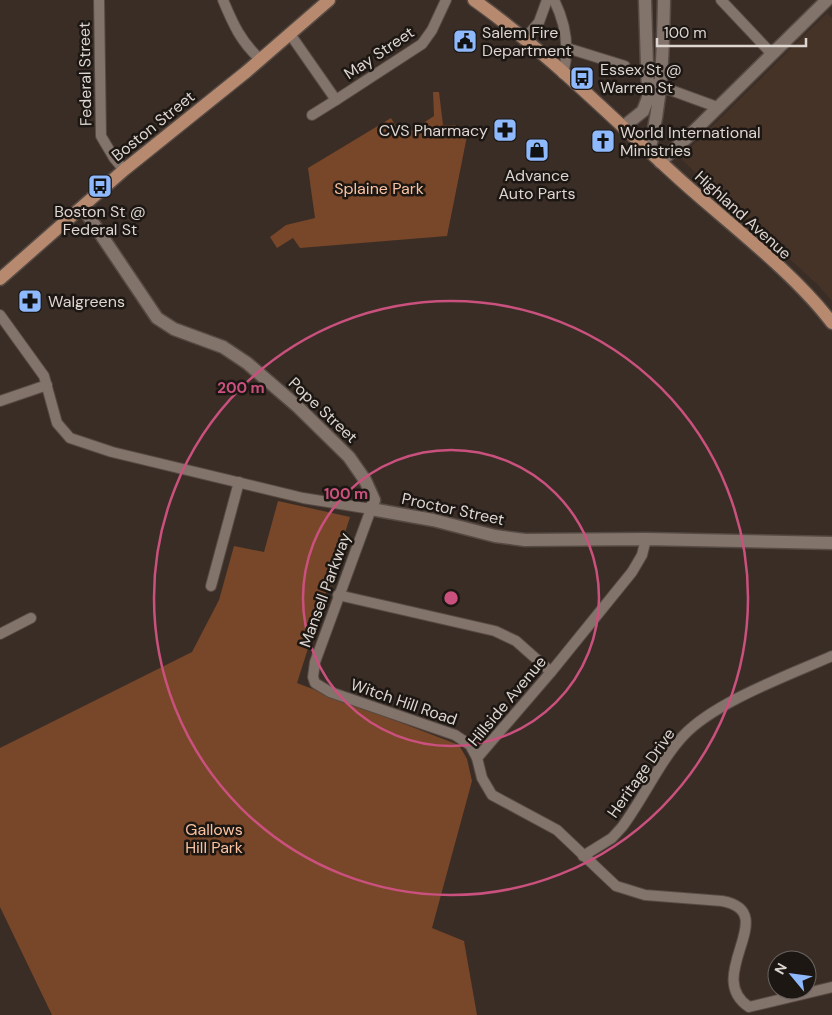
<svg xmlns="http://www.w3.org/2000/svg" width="832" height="1015" font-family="'DM Sans',sans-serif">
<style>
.built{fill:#463328}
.green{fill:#784628}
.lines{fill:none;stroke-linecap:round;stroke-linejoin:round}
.street-casing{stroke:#564b44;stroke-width:12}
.secondary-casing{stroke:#564b44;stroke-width:15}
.primary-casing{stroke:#564b44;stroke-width:15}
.street{stroke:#82736b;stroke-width:10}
.secondary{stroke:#82736b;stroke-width:12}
.primary{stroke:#b78a70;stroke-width:12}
.ring{fill:none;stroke:#ca517e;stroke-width:2.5}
.labels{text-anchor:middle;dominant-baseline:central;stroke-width:5;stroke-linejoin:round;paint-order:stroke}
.poi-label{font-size:16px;fill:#ddd5d0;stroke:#1c1713;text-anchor:start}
.street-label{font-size:16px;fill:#ddd5d0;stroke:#1c1713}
.park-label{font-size:16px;fill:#fbc3a2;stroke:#1c1713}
.centre{fill:#ca517e;stroke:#1c1713;stroke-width:2.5}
.ring-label{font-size:15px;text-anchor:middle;font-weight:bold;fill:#ca517e;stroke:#1c1713;stroke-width:5;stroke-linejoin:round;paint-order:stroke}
</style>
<rect width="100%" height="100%" fill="#3a2d26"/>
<path class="built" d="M827 13 832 18V301L818 285 682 160 683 155Z"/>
<g class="green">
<path d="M433 92H439L443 125H454L468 131 447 236 300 248 293 238 277 248 270 237 286 225 315 218 308 168 391 118 402 137 434 116Z"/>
<path d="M278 501 350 517 297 683 459 745 467 759 472 781 432 928 464 941 477 1015H52L0 907V748L192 652 219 600 234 546 264 552Z"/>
</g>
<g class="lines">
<g class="street-casing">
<g id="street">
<path d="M99 0 101 136 114 158 124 170"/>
<path d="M223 0C233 24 241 42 260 59"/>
<path d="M554 0C566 24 570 48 563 74"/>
<path d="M721 0 772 54"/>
<path d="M290 34 336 100 422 44 432 30 446 0"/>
<path d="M524 40 539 22 547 0"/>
<path d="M567 48 625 66"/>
<path d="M654 84 717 107"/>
<path d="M312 115 336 100"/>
<path d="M0 315 44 376 57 423 70 438 112 452 303 498 371 509 315 662 313 677 315 683 330 692 455 735 470 745 477 758"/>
<path d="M0 401 47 385"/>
<path d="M646 539 642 555 632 572 551 672 477 758 482 778 492 795 557 830 616 886 645 895 722 901C783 912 702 976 749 1007L832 987"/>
<path d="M211 586 239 482"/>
<path d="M338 595 495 631 516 641 551 672"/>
<path d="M0 634 31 618"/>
<path d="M583 856 612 838 622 827C643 799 661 759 684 735 715 702 789 675 832 656"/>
</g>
</g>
<g class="secondary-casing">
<g id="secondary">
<path d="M623 127 643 111 648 98 645 0"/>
<path d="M649 151C662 101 663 52 664 0"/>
<path d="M660 162 691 134 827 0"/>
<path d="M83 208 157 318 174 329 223 347 247 363 297 406 349 457 365 480 374 500 371 509 433 520 495 536 525 540 646 539 832 543"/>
</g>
</g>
<g class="primary-casing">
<g id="primary">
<path d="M474 0C550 54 617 123 686 185 732 226 795 274 832 323"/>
<path d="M0 279 124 170 246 72 329 0"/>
</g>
</g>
<use href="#street" class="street"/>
<use href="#secondary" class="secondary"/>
<use href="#primary" class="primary"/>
</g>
<g class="ring">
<circle cx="451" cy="598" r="148"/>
<circle cx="451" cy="598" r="297"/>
</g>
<defs>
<g id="civic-square" transform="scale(1.25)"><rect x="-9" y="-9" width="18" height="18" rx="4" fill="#8eb9fc" stroke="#1c1713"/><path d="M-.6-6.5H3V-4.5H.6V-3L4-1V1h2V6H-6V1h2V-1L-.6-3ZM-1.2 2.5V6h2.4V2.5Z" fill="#111"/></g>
<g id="bus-square" transform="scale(1.25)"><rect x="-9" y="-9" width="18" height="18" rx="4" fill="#8eb9fc" stroke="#1c1713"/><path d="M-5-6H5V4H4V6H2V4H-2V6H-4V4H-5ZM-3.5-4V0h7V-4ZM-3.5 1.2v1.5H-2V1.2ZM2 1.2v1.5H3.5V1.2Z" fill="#111"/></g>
<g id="pharmacy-square" transform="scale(1.25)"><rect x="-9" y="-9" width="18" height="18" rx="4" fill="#8eb9fc" stroke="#1c1713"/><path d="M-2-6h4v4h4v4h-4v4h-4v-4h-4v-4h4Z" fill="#111"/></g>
<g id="church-square" transform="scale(1.25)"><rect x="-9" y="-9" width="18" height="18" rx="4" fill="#8eb9fc" stroke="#1c1713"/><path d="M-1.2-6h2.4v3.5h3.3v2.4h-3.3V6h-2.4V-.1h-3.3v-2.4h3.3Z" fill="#111"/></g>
<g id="shop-square" transform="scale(1.25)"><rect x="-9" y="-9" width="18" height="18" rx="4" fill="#8eb9fc" stroke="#1c1713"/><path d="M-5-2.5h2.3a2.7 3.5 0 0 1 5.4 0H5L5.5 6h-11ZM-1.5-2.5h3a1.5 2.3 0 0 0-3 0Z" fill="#111"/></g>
</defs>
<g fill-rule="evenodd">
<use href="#civic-square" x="465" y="41"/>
<use href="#bus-square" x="582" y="78"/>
<use href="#pharmacy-square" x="505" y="130"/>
<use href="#church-square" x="603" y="141"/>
<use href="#shop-square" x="537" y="150"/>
<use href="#bus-square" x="100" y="186"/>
<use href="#pharmacy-square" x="30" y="301"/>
</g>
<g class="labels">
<g class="poi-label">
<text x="482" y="32">Salem Fire<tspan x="482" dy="18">Department</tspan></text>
<text x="600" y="69">Essex St @<tspan x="600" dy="18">Warren St</tspan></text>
<text x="488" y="130" text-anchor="end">CVS Pharmacy</text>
<text x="620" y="132">World International<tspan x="620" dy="18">Ministries</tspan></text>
<text x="537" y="175" text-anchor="middle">Advance<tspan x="537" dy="18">Auto Parts</tspan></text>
<text x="100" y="211" text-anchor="middle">Boston St @<tspan x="100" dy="18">Federal St</tspan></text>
<text x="48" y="301">Walgreens</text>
</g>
<g class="street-label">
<text transform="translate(379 53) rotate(-34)">May Street</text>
<text transform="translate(85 74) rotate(-91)">Federal Street</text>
<text transform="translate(153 126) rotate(-39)">Boston Street</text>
<text transform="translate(743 215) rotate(42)">Highland Avenue</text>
<text transform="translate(323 410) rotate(43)">Pope Street</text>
<text transform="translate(453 509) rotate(12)">Proctor Street</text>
<text transform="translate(325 590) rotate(-70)">Mansell Parkway</text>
<text transform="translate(507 701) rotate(-50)">Hillside Avenue</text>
<text transform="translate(404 702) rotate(19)">Witch Hill Road</text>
<text transform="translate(641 773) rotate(-55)">Heritage Drive</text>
</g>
<g class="park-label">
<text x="379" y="188">Splaine Park</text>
<text x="214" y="829">Gallows<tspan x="214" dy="18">Hill Park</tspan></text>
</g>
</g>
<circle cx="451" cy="598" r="8" class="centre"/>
<g class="ring-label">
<text x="241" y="393">200 m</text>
<text x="346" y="499">100 m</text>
</g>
<g transform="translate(792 975) rotate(299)"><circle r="24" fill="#1c1713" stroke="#69635f"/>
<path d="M0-4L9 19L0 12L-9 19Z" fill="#8eb9fc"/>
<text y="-8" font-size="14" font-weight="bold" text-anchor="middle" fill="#ddd5d0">N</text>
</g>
<path d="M657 38v8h149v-8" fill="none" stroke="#ddd5d0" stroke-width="2.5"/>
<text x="664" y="38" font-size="15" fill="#ddd5d0" stroke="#1c1713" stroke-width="4" paint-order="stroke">100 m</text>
</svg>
